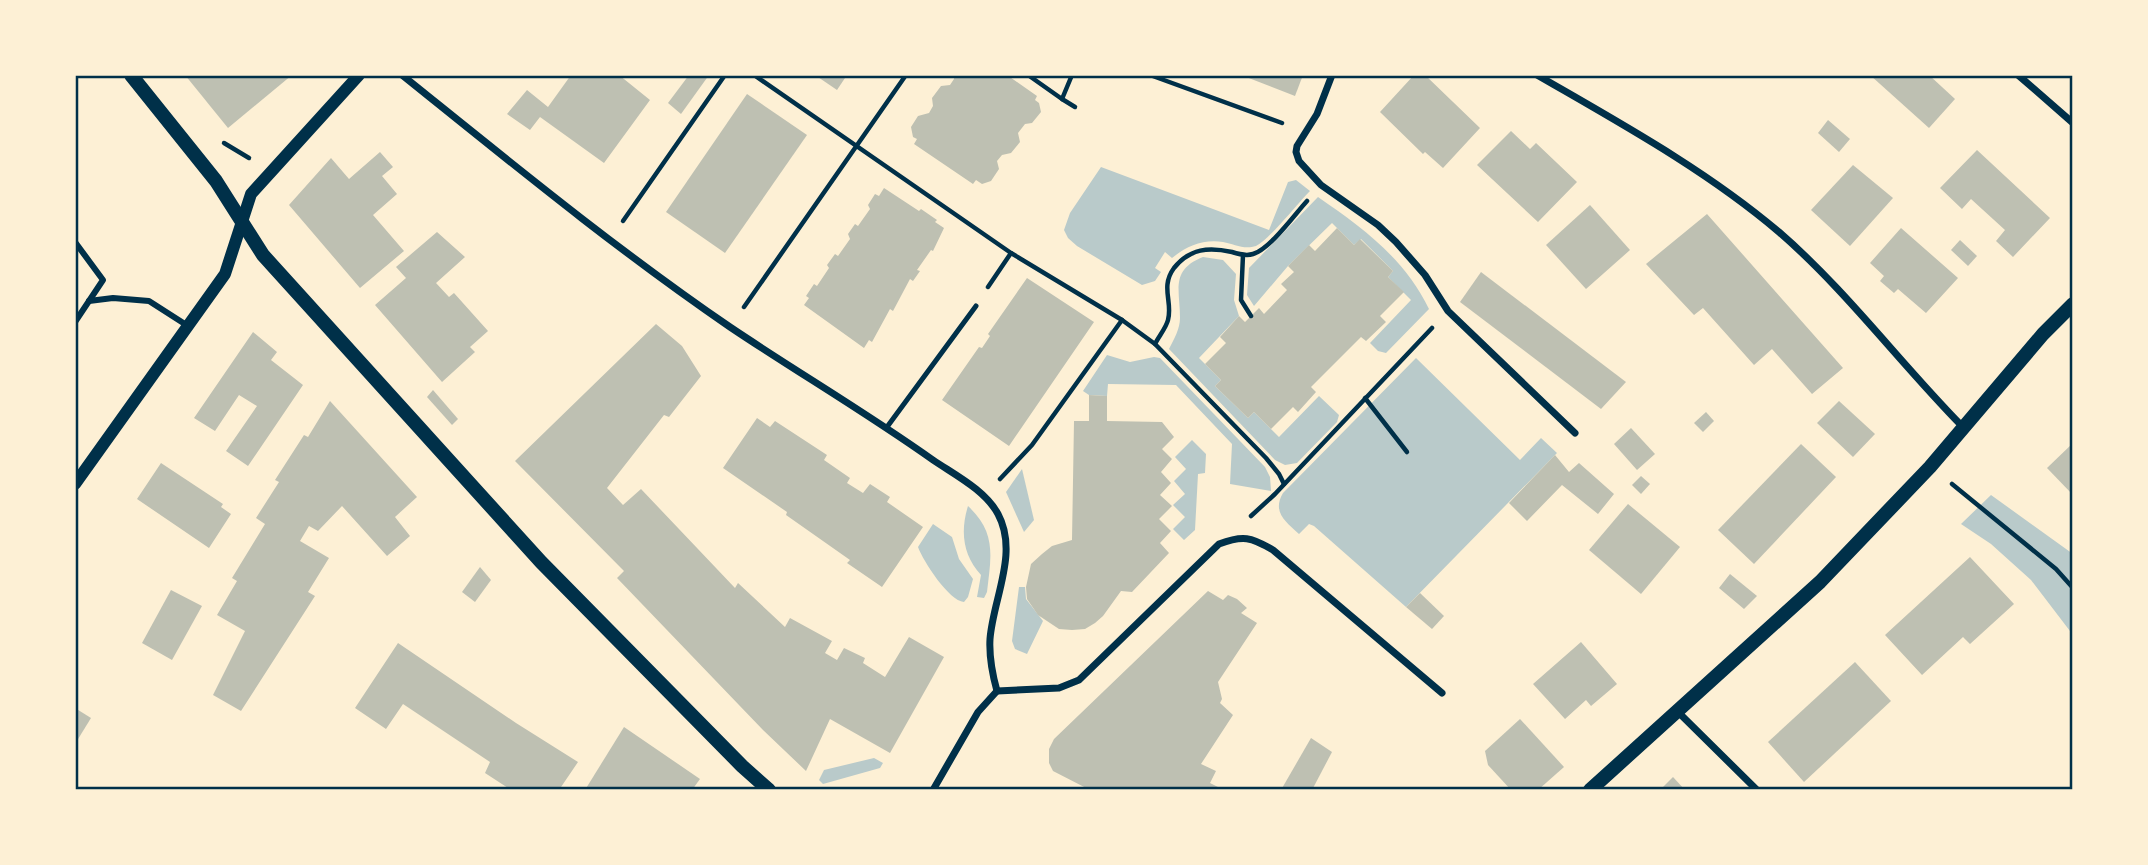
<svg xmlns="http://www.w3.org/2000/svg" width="2148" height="865" font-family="Inter,sans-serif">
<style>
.green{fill:#b9caca}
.building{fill:#bec0b2}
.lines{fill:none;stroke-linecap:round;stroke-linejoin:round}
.path{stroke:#003049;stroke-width:4.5}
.service{stroke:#003049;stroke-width:5}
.pedestrian{stroke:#003049;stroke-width:6}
.minor{stroke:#003049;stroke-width:7}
.tertiary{stroke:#003049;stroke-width:12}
.secondary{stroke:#003049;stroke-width:14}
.neatline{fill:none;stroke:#003049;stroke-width:2.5}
</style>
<rect width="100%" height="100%" fill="#fdf0d5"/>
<g class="green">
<path d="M1101 167 1269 230 1288 182 1296 180 1310 191C1298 203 1269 240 1256 246 1244 250 1234 244 1223 242 1203 239 1187 246 1172 258L1165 252 1155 268 1161 272 1155 281 1142 285 1077 246 1068 238 1064 230 1070 213Z"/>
<path d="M1318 197C1363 228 1405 259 1429 309L1386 353 1378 351 1370 343 1411 300 1388 277 1393 271 1361 239 1354 245 1332 223 1288 266 1254 306 1247 295 1249 268Z"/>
<path d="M1203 257 1223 260 1236 274 1234 300 1239 316 1199 358 1221 380 1215 386 1248 418 1254 412 1279 437 1319 396 1339 415 1337 422 1297 463 1285 465 1275 460 1169 349C1174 339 1180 329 1180 318 1180 290 1170 270 1203 257Z"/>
<path d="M1107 355 1130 362 1154 357 1160 358 1265 467 1270 477 1271 491 1230 484 1232 444 1176 385 1108 384 1107 396 1089 395 1083 391Z"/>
<path d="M1416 358 1520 460 1541 438 1557 453 1406 607 1314 526 1309 524 1299 534C1285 521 1272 512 1283 493Z"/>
<path d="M1192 440 1206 454 1205 473 1198 474 1195 530 1184 540 1173 529 1185 517 1173 505 1185 494 1174 481 1186 469 1175 457Z"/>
<path d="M1022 469 1034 520 1024 532 1006 492Z"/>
<path d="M1991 495 2073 554V635L2031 580 1991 544 1961 524Z"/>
<path d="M968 506C997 533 991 557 987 592L984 598 977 597 981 575C963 555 960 532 968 506Z"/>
<path d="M933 524 952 537 959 559 973 579 968 597 964 602C949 601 923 561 918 547Z"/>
<path d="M1019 587H1025L1026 599 1043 621 1027 654 1015 649 1012 641Z"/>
<path d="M874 758 883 763 880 768 823 784 819 780 824 770Z"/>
</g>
<g class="building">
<path d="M185 75H292L228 128Z"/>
<path d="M571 75H619L650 100 604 163 540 117 530 130 507 114 527 90 548 107Z"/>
<path d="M689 75H709L681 114 668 103Z"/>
<path d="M815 75H847L837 90Z"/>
<path d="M954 75H1007L1037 96 1035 100 1039 103 1041 112 1032 123 1025 124 1018 133 1020 142 1011 153 1002 155 997 161 999 169 991 181 982 184 976 180 973 184 914 144 917 139 913 137 911 127 918 116 929 113 933 106 932 98 941 86 950 85 954 79Z"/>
<path d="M1241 75H1303L1295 96Z"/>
<path d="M1414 75H1425L1480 128 1443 168 1425 152 1423 154 1380 112Z"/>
<path d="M1870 75H1929L1955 99 1929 128Z"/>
<path d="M747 94 807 135 725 253 666 212Z"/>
<path d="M1828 120 1850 139 1839 152 1818 133Z"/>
<path d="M1511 131 1530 149 1536 143 1577 182 1538 222 1477 165Z"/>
<path d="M1977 150 2050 218 2013 257 1996 241 2005 230 1971 199 1962 209 1940 188Z"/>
<path d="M380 152 393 167 382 176 397 194 373 215 404 251 360 288 289 205 331 158 349 179Z"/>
<path d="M1853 165 1893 198 1850 246 1811 210Z"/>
<path d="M884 188 919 211 921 209 937 220 935 222 944 228 933 251 931 250 917 270 920 271 913 281 910 279 893 311 890 309 872 342 869 340 864 348 804 305 809 298 806 296 814 284 817 286 829 268 827 265 835 254 838 256 850 239 848 234 855 224 858 226 870 209 868 205 875 194 879 196Z"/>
<path d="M1590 205 1630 250 1586 289 1546 245Z"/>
<path d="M1707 214 1843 368 1812 394 1772 349 1754 365 1703 308 1694 315 1646 264Z"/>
<path d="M1337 228 1354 245 1360 239 1393 271 1388 277 1404 292 1380 316 1386 322 1366 341 1361 337 1311 387 1316 392 1298 412 1293 407 1271 429 1254 412 1248 418 1215 386 1221 380 1205 364 1226 343 1220 337 1239 316 1245 322 1259 308 1264 314 1287 290 1281 284 1294 272 1288 266 1309 245 1315 251Z"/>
<path d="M1901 228 1958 278 1926 313 1898 289 1894 293 1880 281 1884 276 1870 263Z"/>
<path d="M437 232 465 257 436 283 449 297 454 293 488 331 470 347 475 352 442 382 375 305 406 278 396 267Z"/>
<path d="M1960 240 1977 256 1968 266 1951 250Z"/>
<path d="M1481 272 1626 382 1601 409 1460 302Z"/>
<path d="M1027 278 1094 322 1009 446 942 400 979 347 982 348 990 336 988 334Z"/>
<path d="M656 324 682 346 701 376 669 417 664 415 607 488 623 505 641 489 735 588 738 583 785 627 790 618 832 641 825 653 837 660 844 648 865 658 863 663 885 677 909 637 944 657 890 753 830 719 806 771 763 730 617 578 624 571 515 461Z"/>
<path d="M253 332 277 352 271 360 303 385 248 466 226 451 257 406 239 395 215 431 194 418Z"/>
<path d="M433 390 458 419 452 425 427 397Z"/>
<path d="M1089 395 1107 396V421L1162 422 1174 437 1162 449 1172 459 1161 472 1171 483 1160 495 1172 506 1159 519 1171 531 1160 543 1169 553 1132 592 1121 591 1103 616 1095 623 1085 629 1072 630 1059 629 1038 615 1027 599 1026 587 1031 564 1042 554 1052 546 1072 540 1074 421H1089Z"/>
<path d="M330 401 417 497 395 517 410 536 387 556 342 506 318 531 309 526 300 541 329 558 308 592 315 596 241 711 213 695 245 631 217 615 237 581 232 578 265 524 256 518 279 482 275 480 304 435 308 437Z"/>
<path d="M1839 401 1875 434 1853 457 1817 423Z"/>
<path d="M1706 412 1714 421 1703 432 1694 423Z"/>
<path d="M757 418 770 427 775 421 827 455 824 460 850 478 847 483 863 493 870 484 890 497 887 502 923 527 882 587 847 563 850 560 786 515 787 512 723 468Z"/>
<path d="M1631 428 1655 454 1637 470 1614 444Z"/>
<path d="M2073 443V495L2047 468Z"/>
<path d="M1801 444 1836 477 1754 564 1718 530Z"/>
<path d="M1555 455 1569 472 1579 463 1614 494 1598 514 1562 485 1527 521 1509 503Z"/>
<path d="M161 463 223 504 221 507 231 514 209 548 137 499Z"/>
<path d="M1641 476 1650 484 1641 494 1632 485Z"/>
<path d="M1628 504 1680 547 1641 594 1589 550Z"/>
<path d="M1970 557 2014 604 1970 644 1963 637 1922 675 1885 635Z"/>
<path d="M480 567 491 580 475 602 462 592Z"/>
<path d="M1730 574 1757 596 1744 609 1719 588Z"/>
<path d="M171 590 202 606 172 660 142 643Z"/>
<path d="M1208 591 1223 600 1228 595 1237 599 1247 608 1241 613 1257 623 1218 682 1222 699 1220 703 1233 715 1201 764 1216 771 1210 783 1224 790H1090L1053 771 1049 763V749L1054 739Z"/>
<path d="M1420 593 1444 616 1432 629 1406 607Z"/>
<path d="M1581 642 1617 684 1591 706 1586 700 1565 719 1533 684Z"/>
<path d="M398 643 516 723 578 762 559 790H511L485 773 490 762 403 704 386 729 355 708Z"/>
<path d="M1855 662 1891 701 1804 782 1768 742Z"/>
<path d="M75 708 91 718 75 744Z"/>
<path d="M1520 719 1564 767 1538 790H1511L1488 765 1485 751Z"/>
<path d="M624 727 700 779 692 790H585Z"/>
<path d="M1311 738 1332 752 1312 790H1281Z"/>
<path d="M1673 777 1685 790H1660Z"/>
</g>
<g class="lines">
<g class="path">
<path d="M754 75 1011 253 1122 320"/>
<path d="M1028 75 1062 99 1072 75"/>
<path d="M1150 75 1282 123"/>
<path d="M1062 99 1075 107"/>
<path d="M224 143 249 158"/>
<path d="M623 221 725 75"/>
<path d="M1243 255 1241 300 1251 316"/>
<path d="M988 287 1011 253"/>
<path d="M744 307 906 75"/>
<path d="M1365 398 1407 452"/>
<path d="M1000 479 1032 445 1122 320 1155 344"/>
<path d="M1284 484 1279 474 1266 458 1155 344C1159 336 1166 328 1168 320 1173 302 1160 287 1174 268 1190 248 1209 247 1232 252 1238 254 1247 256 1253 254 1270 249 1295 214 1307 201"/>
<path d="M1952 484 2056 569 2073 588"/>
<path d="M1251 516 1275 494 1432 328"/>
</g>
<path class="service" d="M887 427 976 306"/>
<g class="pedestrian">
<path d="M75 242 103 280 75 322"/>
<path d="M89 301 113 298 149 301 188 326"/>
</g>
<g class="minor">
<path d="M402 75C509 161 616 249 730 327 797 372 867 413 933 460 955 475 985 490 998 514 1019 553 993 599 990 639 989 657 992 673 997 691"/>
<path d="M1332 75 1317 114 1297 146 1296 152 1299 161 1321 185 1378 225 1396 242 1425 275 1448 311 1575 433"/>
<path d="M1537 75C1620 123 1706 170 1779 232 1846 290 1900 363 1962 426"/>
<path d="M2018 75 2073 123"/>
<path d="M997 691 1059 688 1079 680 1219 544C1243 535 1251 537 1273 550L1442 693"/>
<path d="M1677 711 1757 790"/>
<path d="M933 790 978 712 997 691"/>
</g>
<path class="tertiary" d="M75 484 225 274 251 194 359 75"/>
<g class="secondary">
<path d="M131 75 216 181 263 255 541 562 742 766 769 790"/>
<path d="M1590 790 1820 582 1930 467 2043 334 2073 304"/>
</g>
</g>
<rect width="2148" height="865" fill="none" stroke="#fdf0d5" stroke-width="154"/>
<rect x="77" y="77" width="1994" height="711" class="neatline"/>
</svg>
